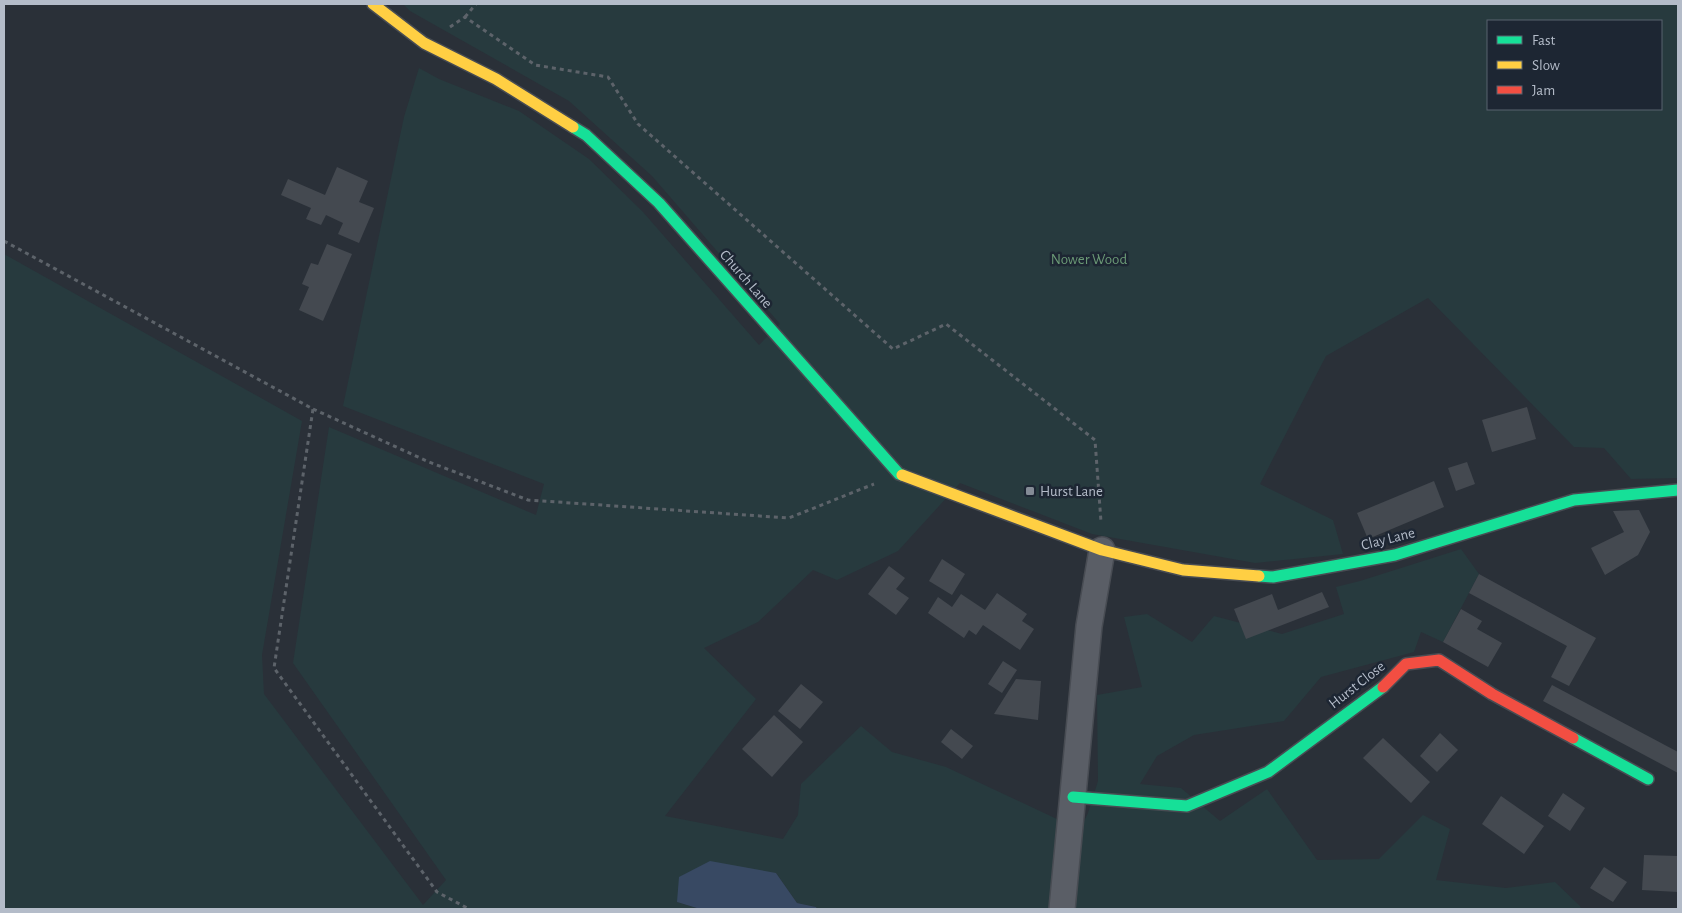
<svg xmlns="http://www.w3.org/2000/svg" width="1682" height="913" font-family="'Alegreya Sans',sans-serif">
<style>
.green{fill:#273a3e;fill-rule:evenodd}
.water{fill:#384963}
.building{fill:#444950}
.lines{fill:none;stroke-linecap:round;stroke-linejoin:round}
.street-casing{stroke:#484c53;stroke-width:28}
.fast-casing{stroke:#484c53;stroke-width:14}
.slow-casing{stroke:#484c53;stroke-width:14}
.jam-casing{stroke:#484c53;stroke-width:14}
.path{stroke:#5d636a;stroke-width:3;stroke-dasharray:4 4;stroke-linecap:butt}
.street{stroke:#5a5e66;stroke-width:25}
.fast{stroke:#16e098;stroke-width:11}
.slow{stroke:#ffcf43;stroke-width:11}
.jam{stroke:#f24e42;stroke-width:11}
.poi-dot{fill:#848b96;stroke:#1d2633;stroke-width:2}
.labels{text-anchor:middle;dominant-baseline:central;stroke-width:5;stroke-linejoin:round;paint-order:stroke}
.park-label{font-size:15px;fill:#6b9a76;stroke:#1d2633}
.street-label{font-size:15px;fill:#b4bcc9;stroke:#1d2633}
.poi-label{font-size:15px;fill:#b4bcc9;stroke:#1d2633;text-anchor:start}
</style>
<rect width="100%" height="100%" fill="#2a3038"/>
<g class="green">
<path d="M403 4H1678V478L1631 479 1604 448 1574 447 1428 298 1326 356 1260 484 1333 520 1343 554 1255 563 1092 534 960 483 898 551 837 580 813 570 758 622 704 648 756 699 665 816 783 839 798 815 801 784 861 726 892 752 946 767 1059 820 1049 909H817L816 907 797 903 776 873 677 902 700 909H4V254L302 421 262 655 264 694 423 905 446 880 293 663 329 427 536 515 544 484 343 406 404 117 419 68 439 79 519 111 589 159 643 212 759 345 780 324 652 176 569 101 410 11ZM1488 21H1661V109H1488Z"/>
<path d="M1461 549 1479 574 1443 642 1421 632 1414 652 1321 677 1284 721 1194 735 1157 756 1140 784 1181 788 1220 821 1267 789 1317 860 1379 859 1423 815 1450 829 1436 880 1506 888 1555 882 1580 906 1581 909H1071L1078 834 1088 813 1098 781 1097 695 1142 687 1124 617 1147 614 1192 642 1214 616 1282 634 1344 614 1336 587 1360 581Z"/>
</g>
<path class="water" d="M710 861 776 873 797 903 816 907 817 909H700L677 902 679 877Z"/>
<g class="building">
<path d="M337 167 368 181 359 202 374 208 359 243 338 234 343 223 326 215 321 225 306 219 311 208 281 195 288 179 325 195Z"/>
<path d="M327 244 352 254 323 321 299 310 309 287 302 284 311 263 318 265Z"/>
<path d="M1527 407 1536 439 1492 452 1482 420Z"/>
<path d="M1467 462 1475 484 1456 491 1448 468Z"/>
<path d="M1434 481 1444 507 1368 539 1357 513Z"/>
<path d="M1639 510 1650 532 1638 555 1605 575 1591 548 1624 532 1613 511Z"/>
<path d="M942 559 965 574 952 595 929 581Z"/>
<path d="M889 566 905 578 896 589 909 598 896 615 868 594Z"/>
<path d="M1479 574 1596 638 1569 686 1551 677 1567 646 1469 593Z"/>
<path d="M1322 592 1329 607 1246 639 1234 609 1272 594 1278 610Z"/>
<path d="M997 593 1027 614 1022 621 1034 629 1020 650 983 625 976 635 969 630 964 638 928 613 938 597 952 607 961 594 985 610Z"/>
<path d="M1461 609 1482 621 1477 629 1502 643 1488 667 1443 642Z"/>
<path d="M1003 661 1017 670 1002 693 988 684Z"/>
<path d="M1016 679 1041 681 1038 720 994 714Z"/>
<path d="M801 684 823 702 800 729 778 711Z"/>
<path d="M1552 685 1678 752V773L1543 701Z"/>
<path d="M774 715 803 742 772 777 742 749Z"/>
<path d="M951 729 973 746 962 759 941 742Z"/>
<path d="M1440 733 1458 750 1437 772 1420 756Z"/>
<path d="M1383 738 1430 782 1411 803 1363 758Z"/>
<path d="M1563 793 1585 808 1570 831 1548 816Z"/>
<path d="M1501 796 1544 826 1524 854 1482 824Z"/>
<path d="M1644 855 1678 856V892L1642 890Z"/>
<path d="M1604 867 1627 882 1613 902 1590 888Z"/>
</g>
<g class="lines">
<g class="street-casing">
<path id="street" d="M1062 909 1089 626 1102 550"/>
</g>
<g class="fast-casing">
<g id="fast">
<path d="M573 127 586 135 659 203 899 474 902 475"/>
<path d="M1259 576 1273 577 1395 555 1574 500 1678 490"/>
<path d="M1573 738 1648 779"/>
<path d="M1073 797 1187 806 1268 772 1383 687"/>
</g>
</g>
<g class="slow-casing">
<g id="slow">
<path d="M373 4 424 43 496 79 573 127"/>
<path d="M902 475 1102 550 1183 570 1259 576"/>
</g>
</g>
<g class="jam-casing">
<path id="jam" d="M1383 687 1406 664 1439 660 1492 694 1573 738"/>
</g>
<g class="path">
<path d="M465 17 476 4"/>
<path d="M450 27 465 17 535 65 608 77 638 124 893 349 946 324 1095 440 1101 522"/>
<path d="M4 241 313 409 274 668 437 892 469 909"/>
<path d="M313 409 429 462 528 500 789 518 874 484"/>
</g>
<use href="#street" class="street"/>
<use href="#fast" class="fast"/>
<use href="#slow" class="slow"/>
<use href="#jam" class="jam"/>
</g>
<rect class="poi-dot" x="1025" y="486" width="10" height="10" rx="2.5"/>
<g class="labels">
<g class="park-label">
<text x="1089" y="259">Nower Wood</text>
</g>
<g class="street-label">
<text transform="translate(746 279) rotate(49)">Church Lane</text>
<text transform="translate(1388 539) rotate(-14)">Clay Lane</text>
<text transform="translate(1357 685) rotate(-38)">Hurst Close</text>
</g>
<g class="poi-label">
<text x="1040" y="491">Hurst Lane</text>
</g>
</g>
<rect width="1682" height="913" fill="none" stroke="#b4bcc9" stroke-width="10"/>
<rect x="1487" y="20" width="175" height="90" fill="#1d2633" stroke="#59626f"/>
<rect x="1497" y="36" width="25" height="8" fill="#16e098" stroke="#59626f"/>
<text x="1532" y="45" font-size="15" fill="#b4bcc9">Fast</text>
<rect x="1497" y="61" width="25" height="8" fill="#ffcf43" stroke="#59626f"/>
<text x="1532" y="70" font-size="15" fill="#b4bcc9">Slow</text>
<rect x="1497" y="86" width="25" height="8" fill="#f24e42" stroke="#59626f"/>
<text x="1532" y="95" font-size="15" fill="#b4bcc9">Jam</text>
</svg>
